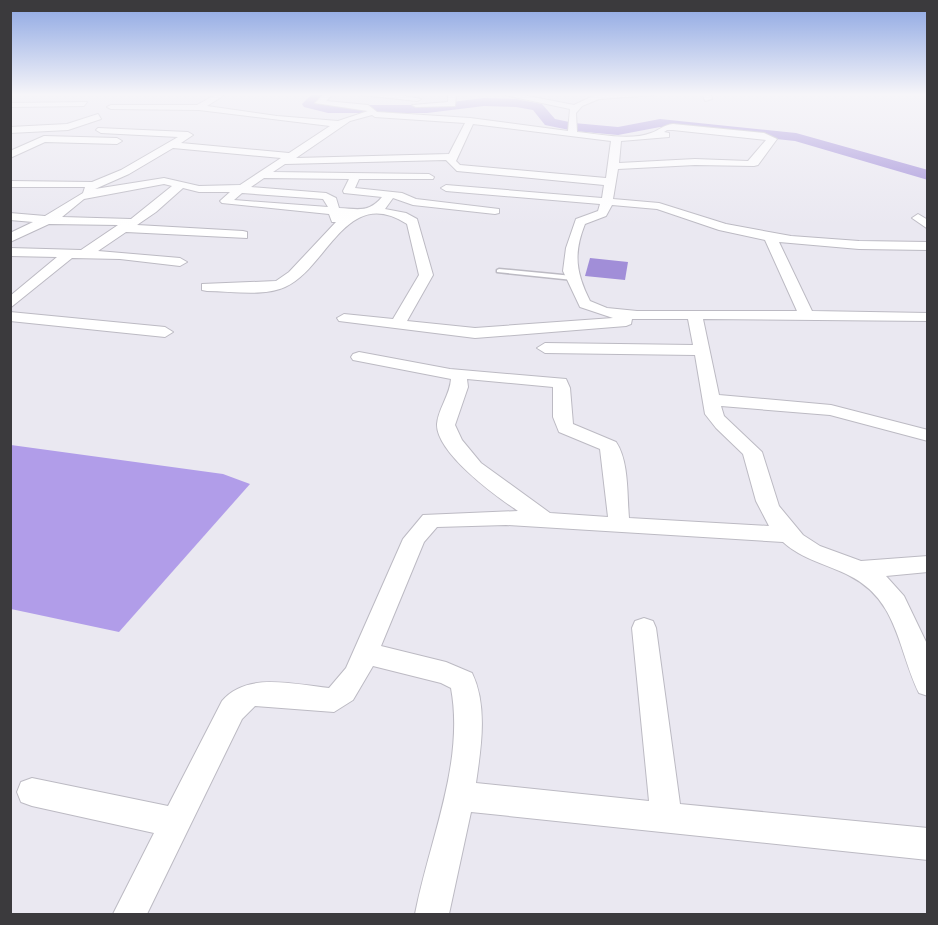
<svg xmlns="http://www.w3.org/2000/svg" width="938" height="925" font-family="'Playfair Display',serif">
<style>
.forest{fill:#b19de9}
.water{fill:#a18ed8}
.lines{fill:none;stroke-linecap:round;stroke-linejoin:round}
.river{fill:#a18ed8;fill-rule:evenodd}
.lane-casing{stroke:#bcbac3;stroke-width:3}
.street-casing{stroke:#bcbac3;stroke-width:2}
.lane{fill:#fff;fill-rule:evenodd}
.street{fill:#fff;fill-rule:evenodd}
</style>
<rect width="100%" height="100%" fill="#eae8f1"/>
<path class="forest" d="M11 445 223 474 250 484 119 632 11 609Z"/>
<path class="water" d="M590 258 628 262 625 280 585 276Z"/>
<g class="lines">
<path class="river" d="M311 95H325L318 102 328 105H427L484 98 516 99 542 104 555 119 574 123 618 127 660 119 796 133 928 170V180L795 141 660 127 618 135 574 131 545 125 533 110 516 107 484 106 427 113H328L304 107 302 104Z"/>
<g class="lane-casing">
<path id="lane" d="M499 269 573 276 576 278 573 280 497 272V270Z"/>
</g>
<g class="street-casing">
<g id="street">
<path d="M215 95 223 96 207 106 277 116 338 121 368 111 315 103 323 95H332L326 101 368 105 377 112 470 118 568 131 570 109 505 95H523L574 105 595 95H654L599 99 582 106 576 113 577 132C598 134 631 141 651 133 660 130 663 125 673 124L764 133 777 139 758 165 754 166 695 165 618 169 613 199 659 203 726 224 791 236 859 241 928 242V250L859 249 779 242 812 311 928 313V321L703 319 719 395 831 405 928 430V441L830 415 721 406 724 416 762 452 779 506 803 535 820 546 861 561 928 556V572L886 576 904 596 928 646V696L919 693C898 650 898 600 850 576 827 564 803 560 783 542L506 525 437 527 424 542 381 646 446 662 472 673C488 706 481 748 476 783L649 801 632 628 635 621 644 618 653 621 656 628 680 804 928 828V860L471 812 449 914H415C429 841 465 763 451 688L441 683 373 666 353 700 334 712 255 706 242 719 147 914H113L154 833 32 806 21 802 17 792 21 782 32 778 168 806 222 701C247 671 295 685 329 688L346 668 403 539 423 515 518 511C497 497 436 453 437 424 438 409 450 395 451 379L353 360 351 357 353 354 359 352 450 369 566 379 570 388 573 424 616 442C629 461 627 495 629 518L769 526 756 501 743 454 716 428 705 414 695 355 545 353 537 348 545 343 693 345 688 319H632L631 324 626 326 475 338 339 321 337 318 344 314 393 319 419 275 407 224C346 184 327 269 285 287 263 297 231 291 207 291L202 290V284L276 281 289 272 336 222H332L329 214 222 203 220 201 230 192H199L183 188 156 212 137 225 243 231 247 232V238L126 232 98 251 180 258 187 262 180 266 120 259 72 258 10 308V296L57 257 10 256V248L81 250 118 225 49 224 10 242V233L33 222 10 220V213L45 216 83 193 85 187H10V181L92 182 121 170 178 137 101 133 96 130 98 128 188 132 193 135 181 143 289 153 330 126 199 110 111 109 107 107 111 105H197ZM372 115 375 117 465 123 449 154 296 158 350 121ZM473 124 611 141 606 178 460 165 456 161ZM667 130H673L766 140 748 161 695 159 619 163 621 141 669 137V133L664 132ZM173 148 281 158 240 185 199 186 164 178 95 189 129 174ZM446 160 457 171 604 185 602 198 446 185 441 188 446 191 600 204 598 211 576 219 566 248 563 271 580 307 613 318 475 328 407 321 433 275 417 219 406 213 385 209 393 198 413 205 495 214 499 213V209L416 199 402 193 355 188 359 179H433L434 177 429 174 273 172 285 164ZM264 178 349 179 343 191 344 193 382 197C369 213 358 209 339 208L336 198 326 193 251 187ZM164 184 172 186 131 219 62 217 84 199ZM242 193 323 199 328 207 234 200ZM612 205 657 209 719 230 765 240 797 311H637L607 308 590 301C576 273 573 254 585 224L606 216ZM467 379 553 387V417L559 432 600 449 608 517 550 513 481 463 462 440 455 425 468 387Z"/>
<path d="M362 95H400L421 99 417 101Z"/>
<path d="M448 95H456L455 106 416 107 412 105 448 102Z"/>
<path d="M703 95H711L712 99 705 101Z"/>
<path d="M87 102 84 106 10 107V103Z"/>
<path d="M98 114 101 119 68 130 10 133V127L67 124Z"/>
<path d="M44 136 117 138 122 141 117 144 45 142 10 158V151Z"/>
<path d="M918 214 928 220V229L912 218Z"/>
<path d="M10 312 165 327 173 332 165 337 10 321Z"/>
</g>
</g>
<use href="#lane" class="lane"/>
<use href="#street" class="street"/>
</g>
<linearGradient id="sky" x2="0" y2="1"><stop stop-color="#8ba5e2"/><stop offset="0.42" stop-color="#f6f5f9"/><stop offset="1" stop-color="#f6f5f9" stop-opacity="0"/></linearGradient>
<rect width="938" height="225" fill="url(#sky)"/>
<rect width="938" height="925" fill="none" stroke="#3b3a3d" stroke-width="24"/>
</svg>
